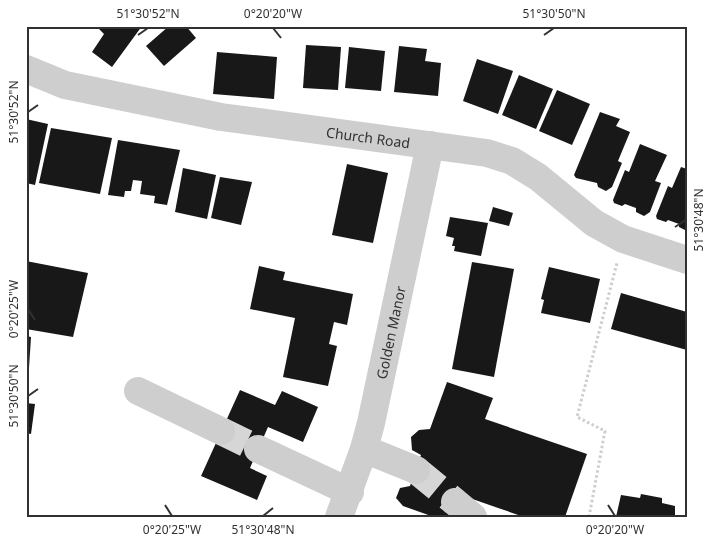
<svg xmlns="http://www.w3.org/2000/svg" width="713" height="543" font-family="'Noto Sans',sans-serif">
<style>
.building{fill:#181818}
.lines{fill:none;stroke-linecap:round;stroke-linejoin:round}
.minor-tunnel{stroke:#d6d6d6;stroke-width:28;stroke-dasharray:28 14;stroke-linecap:butt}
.path{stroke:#cecece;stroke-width:3;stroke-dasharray:2.5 2.5;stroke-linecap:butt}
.minor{stroke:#cecece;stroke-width:28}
.ticks{fill:none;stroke:#313131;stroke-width:2}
.labels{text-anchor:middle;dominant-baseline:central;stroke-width:5;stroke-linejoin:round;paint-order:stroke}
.street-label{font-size:14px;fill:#313131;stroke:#fff}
.neatline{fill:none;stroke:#313131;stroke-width:2}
.ticks-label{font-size:12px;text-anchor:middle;fill:#313131}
</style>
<rect width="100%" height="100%" fill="#fff"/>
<g class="building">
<path d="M96 26H142L112 67 92 52 104 34Z"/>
<path d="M169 26H186L196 38 164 66 146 46Z"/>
<path d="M306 45 341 47 338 90 303 88Z"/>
<path d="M399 46 427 49 425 61 441 63 438 96 394 92Z"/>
<path d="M349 47 385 51 381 91 345 88Z"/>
<path d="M217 52 277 57 274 99 213 94Z"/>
<path d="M477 59 513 71 498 114 463 101Z"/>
<path d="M519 75 553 89 536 129 502 115Z"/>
<path d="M557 90 590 104 572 145 539 131Z"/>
<path d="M600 112 620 119 616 126 630 132 618 161 622 163 612 187 606 191 598 187 597 183 576 178 574 175Z"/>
<path d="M26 119 48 124 35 185 26 183Z"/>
<path d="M51 128 112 138 100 194 39 183Z"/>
<path d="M118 140 180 150 167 205 154 203 155 196 140 194 142 181 133 180 131 191H125L124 197 108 195Z"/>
<path d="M640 144 667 155 655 181 661 183 650 212 644 216 636 212V208L625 204 622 206 614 203 613 200 625 170 629 172Z"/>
<path d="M347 164 388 173 373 243 332 235Z"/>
<path d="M681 167 687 169V231L679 227V224L668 220 666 222 657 219 656 216 668 186 672 188Z"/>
<path d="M183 168 216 175 207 219 175 212Z"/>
<path d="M220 177 252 182 241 225 211 218Z"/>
<path d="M493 207 513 213 509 226 489 221Z"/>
<path d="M450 217 488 223 481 256 454 251 455 246H452L454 238 446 236Z"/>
<path d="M26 261 88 273 73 337 26 329Z"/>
<path d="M472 262 514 269 494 377 452 369Z"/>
<path d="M259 266 285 272 283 280 353 294 347 325 334 322 329 344 337 346 328 386 283 377 295 318 250 309Z"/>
<path d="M549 267 600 279 590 323 541 313 544 300 541 299Z"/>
<path d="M621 293 687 312V350L611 329Z"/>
<path d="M26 336 31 337 29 368H26Z"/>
<path d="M447 382 493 398 485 419 587 454 565 517H524L458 494 450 517H434L403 506 396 498 400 488 410 486 421 455 412 450 411 437 419 430 430 429Z"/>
<path d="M240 390 275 405 282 391 318 407 303 442 268 427 250 468 267 476 257 500 201 476Z"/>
<path d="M26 403 35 404 31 434 26 433Z"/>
<path d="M641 494 662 498V503L675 506V517H616L621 495 640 498Z"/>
</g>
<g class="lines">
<g class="minor-tunnel">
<path d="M221 431 258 449"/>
<path d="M416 470 455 502"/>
</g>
<path class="path" d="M589 517 605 431 577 417 617 263"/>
<g class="minor">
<path id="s1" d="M26 69 65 85 221 117 487 153 512 161 538 177 594 223 623 239 687 260"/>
<path d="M138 391 221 431"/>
<path d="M258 449 350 492"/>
<path d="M364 449 416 470"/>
<path d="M455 502 473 517"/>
<path id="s2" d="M339 517 364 449 371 423 430 145"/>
</g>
</g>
<path class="ticks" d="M273 28 281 38M138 35 148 28M544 35 554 28M28 112 38 105M675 227 686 220M28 309 35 320M28 396 38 389M165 505 172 516M608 505 615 516M263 516 273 508"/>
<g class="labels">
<g class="street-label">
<text stroke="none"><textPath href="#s1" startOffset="350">Church Road</textPath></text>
<text stroke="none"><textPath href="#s2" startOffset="192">Golden Manor</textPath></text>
</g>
</g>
<rect width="713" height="543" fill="none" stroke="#ffffff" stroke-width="55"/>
<rect x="28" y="28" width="658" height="488" class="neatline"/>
<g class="ticks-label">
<text x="148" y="18">51°30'52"N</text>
<text x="273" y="18">0°20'20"W</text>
<text x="554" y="18">51°30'50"N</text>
<text transform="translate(14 112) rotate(-90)" y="4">51°30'52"N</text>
<text transform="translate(699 220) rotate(-90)" y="4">51°30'48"N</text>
<text transform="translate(14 309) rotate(-90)" y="4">0°20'25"W</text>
<text transform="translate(14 396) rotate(-90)" y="4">51°30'50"N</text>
<text x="172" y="534">0°20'25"W</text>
<text x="263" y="534">51°30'48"N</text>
<text x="615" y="534">0°20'20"W</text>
</g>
</svg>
